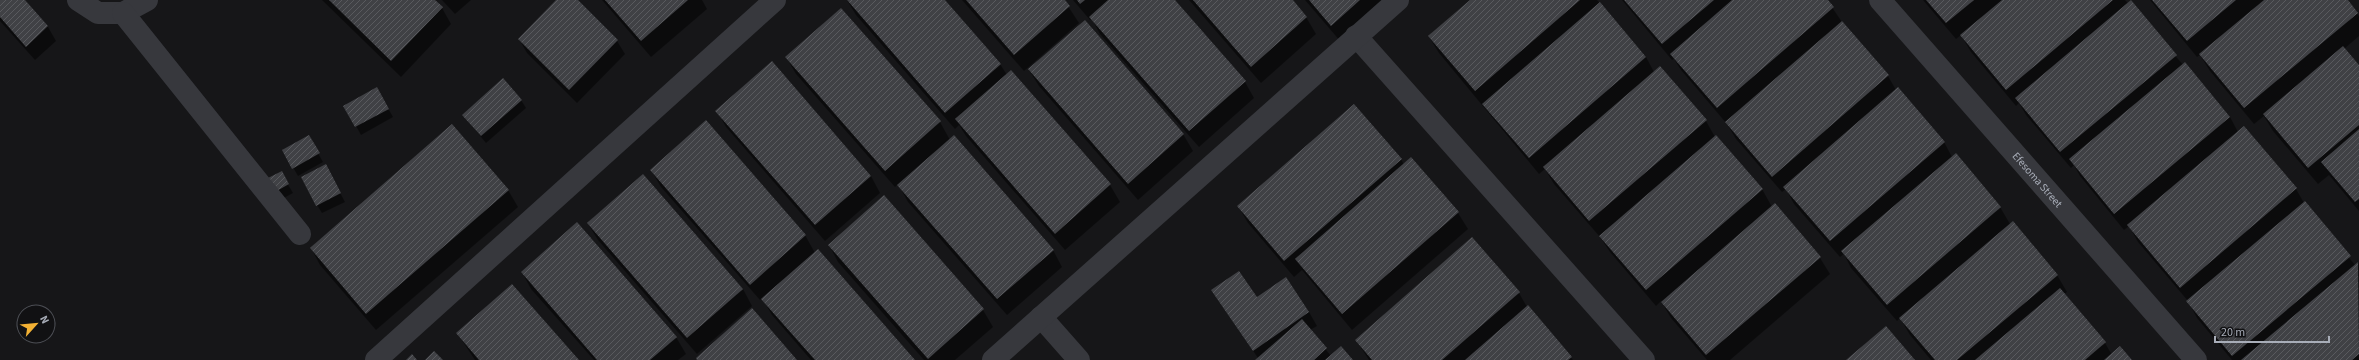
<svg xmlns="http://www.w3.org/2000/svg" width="2359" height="360" font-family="'Source Sans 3',sans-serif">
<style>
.shadow{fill:#0007}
.building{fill:url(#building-hatch)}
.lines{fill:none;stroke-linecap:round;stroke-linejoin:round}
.minor{stroke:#37383d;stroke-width:22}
.labels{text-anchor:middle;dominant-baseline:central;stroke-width:3;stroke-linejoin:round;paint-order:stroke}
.street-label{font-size:11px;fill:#a8adb8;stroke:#111113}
</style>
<defs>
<pattern id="building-hatch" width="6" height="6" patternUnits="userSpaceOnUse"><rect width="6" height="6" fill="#404145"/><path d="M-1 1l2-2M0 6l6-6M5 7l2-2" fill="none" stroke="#595a5e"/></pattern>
</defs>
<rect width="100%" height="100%" fill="#161618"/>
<g class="shadow">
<path d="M0 0H23L48 27 56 41 35 60 0 21Z"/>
<path d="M322 0H434L442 8 451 24 401 77Z"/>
<path d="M442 0H471L455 14Z"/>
<path d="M558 0H576L617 41 625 54 577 103 527 53 519 39Z"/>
<path d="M602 0H702L707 9 651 57Z"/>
<path d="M847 0H944L1000 64 1007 75 1011 71 1110 185 1120 202 1065 250 966 136 959 125 955 129 856 15Z"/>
<path d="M962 0H1064L1079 23 1024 71Z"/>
<path d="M1073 0H1173L1245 82 1254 98 1199 147 1100 34 1092 19 1090 20Z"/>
<path d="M1189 0H1291L1306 17 1316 34 1261 83Z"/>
<path d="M1305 0H1388L1341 42Z"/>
<path d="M1472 0H1597L1646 57 1654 72 1660 67 1706 121 1715 137 1762 189 1772 207 1775 204 1820 258 1830 274 1730 360H1707L1671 318 1661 301 1656 306 1610 252 1600 237 1554 184 1545 169 1539 174 1439 53 1429 37Z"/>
<path d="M1622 0H1827L1842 22 1888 76 1896 90 1944 142 1952 157 2000 207 2010 224 2057 275 2067 292 2064 294 2105 343 2112 355 2131 360H1931L1910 335 1900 318 1897 321 1851 268 1844 254 1840 257 1794 204 1786 189 1782 192 1736 139 1727 124 1681 70 1674 59 1672 60Z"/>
<path d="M1923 0H2125L2230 117 2238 132 2296 189 2304 203 2355 265 2359 264V360H2232L2197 318 2188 301 2138 242 2129 226 2124 230 2080 176 2074 165 2071 168 2026 115 2019 103 2016 106 1971 52 1961 35 1956 39Z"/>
<path d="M2150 0H2346L2359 16V36L2344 49 2359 67V211L2329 175 2318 184 2273 131 2264 116 2254 124 2210 71 2200 55 2197 57Z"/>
<path d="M841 9 940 122 950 140 1053 250 1062 267 1007 315 908 202 898 184 895 187 796 74 786 57Z"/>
<path d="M772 63 871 176 880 193 825 241 726 127 717 111Z"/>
<path d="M1029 70 1183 134 1193 151 1138 200 1039 86Z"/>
<path d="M377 89 393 117 361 135 345 106Z"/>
<path d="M521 100 526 108 486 143 463 115Z"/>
<path d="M308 136 323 162 298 176 283 150Z"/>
<path d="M1401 159 1404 165 1411 159 1458 213 1468 229 1352 330 1302 270 1294 277 1248 223 1238 206Z"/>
<path d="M651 170 805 235 815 253 913 360H811L772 315 762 298 760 300 661 187Z"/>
<path d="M281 173 293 193 280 200 276 192Z"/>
<path d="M330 174 345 202 322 213 317 205Z"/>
<path d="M508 190 518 207 376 330 320 265 311 248Z"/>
<path d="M884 196 983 310 993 327 955 360H924L838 262 829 245Z"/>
<path d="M588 224 743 289 752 306 697 354 598 240Z"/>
<path d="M522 272 676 337 686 354 678 360H594L531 289Z"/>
<path d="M1212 291 1257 299 1309 312 1317 326 1310 330 1331 356 1352 360H1256L1258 358Z"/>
<path d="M1519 293 1527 307 1573 360H1369L1356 340Z"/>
<path d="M457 333 578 360H475Z"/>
</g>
<g class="building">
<path d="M0 0H25L48 26 26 47 0 17Z"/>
<path d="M329 0H435L443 7 391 61Z"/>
<path d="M556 0H578L618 40 569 90 518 39Z"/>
<path d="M605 0H688L641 41Z"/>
<path d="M847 0H945L1001 64 945 113Z"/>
<path d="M966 0H1065L1070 6 1014 55Z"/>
<path d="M1077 0H1085L1080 4Z"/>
<path d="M1108 0H1175L1246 81 1189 131 1089 17Z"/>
<path d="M1193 0H1293L1307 17 1251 67Z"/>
<path d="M1309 0H1360L1331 26Z"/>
<path d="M1470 0H1580L1475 91 1428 36Z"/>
<path d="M1624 0H1714L1662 44Z"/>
<path d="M1732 0H1828L1834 7 1717 108 1670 54Z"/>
<path d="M1926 0H1974L1946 23Z"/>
<path d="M2002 0H2113L2006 90 1960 35Z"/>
<path d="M2131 0 2177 55 2060 152 2015 98Z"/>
<path d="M2152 0H2236L2187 41Z"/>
<path d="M2264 0H2348L2358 13 2244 108 2199 54Z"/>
<path d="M1600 2 1646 57 1529 158 1482 104Z"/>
<path d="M841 8 941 121 885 171 785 57Z"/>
<path d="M1085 20 1184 134 1128 184 1028 69Z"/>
<path d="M1842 21 1889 75 1772 177 1725 122Z"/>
<path d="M2343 46 2359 65V125L2308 168 2263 114Z"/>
<path d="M772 61 871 176 815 225 715 111Z"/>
<path d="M2185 62 2230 117 2114 214 2069 159Z"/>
<path d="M1660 66 1707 120 1589 221 1543 167Z"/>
<path d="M1011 70 1111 184 1055 234 955 119Z"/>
<path d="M503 78 522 100 481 136 462 115Z"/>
<path d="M377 87 389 109 355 127 343 106Z"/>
<path d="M1898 87 1945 142 1830 241 1783 187Z"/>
<path d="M1354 104 1402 159 1284 261 1237 206Z"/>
<path d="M706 120 806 235 750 285 650 170Z"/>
<path d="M452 124 509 190 366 314 310 248Z"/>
<path d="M2244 126 2297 188 2180 288 2127 225Z"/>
<path d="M2359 129V199L2355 202 2321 162Z"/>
<path d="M309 135 320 153 292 169 282 150Z"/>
<path d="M954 135 1054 250 997 299 897 185Z"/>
<path d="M1716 135 1763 189 1646 290 1599 236Z"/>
<path d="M1956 153 2001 207 1887 305 1841 251Z"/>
<path d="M1411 157 1459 212 1342 314 1295 259Z"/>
<path d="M326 164 341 193 316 206 301 177Z"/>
<path d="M282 171 289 184 275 192 268 178Z"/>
<path d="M643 174 743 289 687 338 587 223Z"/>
<path d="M884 195 984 309 928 359 828 245Z"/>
<path d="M2305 201 2351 256 2232 356 2186 301Z"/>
<path d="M1775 203 1821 257 1706 355 1661 302Z"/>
<path d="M2013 221 2058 275 1957 360H1935L1899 318Z"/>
<path d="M577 222 677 337 650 360H597L521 272Z"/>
<path d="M1472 237 1520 292 1442 360H1372L1355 340Z"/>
<path d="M818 249 915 360H815L761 299Z"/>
<path d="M2358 262 2359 354 2352 360H2241Z"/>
<path d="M1239 271 1257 297 1286 277 1309 312 1253 351 1211 290Z"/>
<path d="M512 284 579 360H479L456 333Z"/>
<path d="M2060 288 2106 342 2085 360H1975Z"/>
<path d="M1528 305 1572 357 1568 360H1465Z"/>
<path d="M752 308 797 360H697L696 358Z"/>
<path d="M1302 319 1327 348 1314 360H1255Z"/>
<path d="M1886 326 1915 360H1846Z"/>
<path d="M1341 346 1353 360H1325Z"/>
<path d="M2120 346 2132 360H2104Z"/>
<path d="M434 351 443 360H425Z"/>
<path d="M412 354 417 360H406Z"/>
</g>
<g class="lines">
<g class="minor">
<path d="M78 0 98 13H123L147 0"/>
<path id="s1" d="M1880 0 2196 360"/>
<path d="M123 13 300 234"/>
<path d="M1356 36 1644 360"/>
<path d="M1041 317 1079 360"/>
<path d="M376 360 775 0"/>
<path d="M993 360 1398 0"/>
</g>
</g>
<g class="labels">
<g class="street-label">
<text stroke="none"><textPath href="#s1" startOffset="239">Efesoma Street</textPath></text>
</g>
</g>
<g transform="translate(36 324) rotate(63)"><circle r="19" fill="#111113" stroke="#4d4f55"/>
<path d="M0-3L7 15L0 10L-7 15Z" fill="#f2b134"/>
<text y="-6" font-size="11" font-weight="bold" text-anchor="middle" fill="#a8adb8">N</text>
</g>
<path d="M2215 336v6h114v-6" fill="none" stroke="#a8adb8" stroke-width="2"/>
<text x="2221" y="336" font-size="12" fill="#a8adb8" stroke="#111113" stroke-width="3" paint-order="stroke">20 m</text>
</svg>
